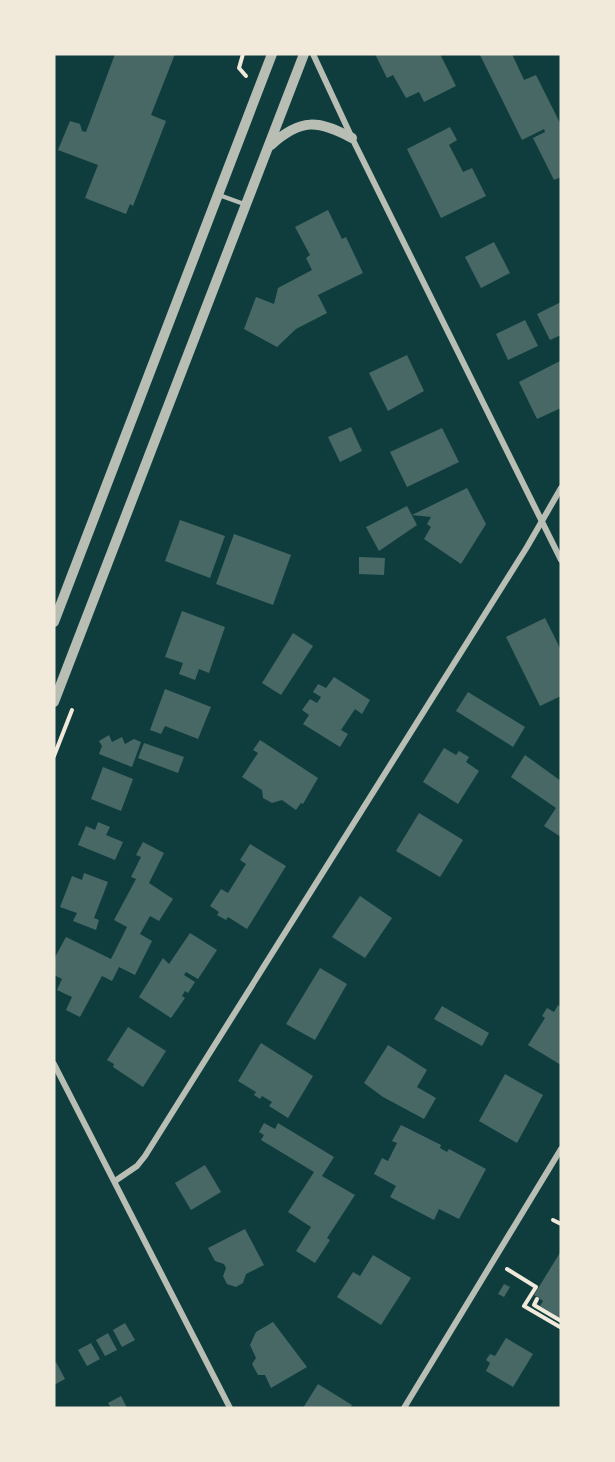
<svg xmlns="http://www.w3.org/2000/svg" width="615" height="1462" font-family="'PT Sans Narrow',sans-serif">
<style>
.building{fill:#486865}
.lines{fill:none;stroke-linecap:round;stroke-linejoin:round}
.path{stroke:#f1e9da;stroke-width:4}
.service{stroke:#b8beb3;stroke-width:4.5}
.minor{stroke:#b8beb3;stroke-width:6}
.tertiary{stroke:#b8beb3;stroke-width:10}
</style>
<rect width="100%" height="100%" fill="#0f3d3e"/>
<g class="building">
<path d="M115 54H175L151 115 166 121 133 206 130 204 126 214 85 198 98 165 58 150 70 121 80 124 82 131 86 132Z"/>
<path d="M375 54H440L456 86 424 102 419 92 406 98 393 75 387 78Z"/>
<path d="M512 54 524 80 536 75 561 125V177L554 180 533 138 545 132 544 129 522 140 480 55Z"/>
<path d="M450 127 457 140 449 145 460 166 463 172 472 168 486 196 441 218 407 149Z"/>
<path d="M328 210 342 239 346 237 363 273 318 295 327 313 296 329 277 347 244 329 256 297 274 304 278 288 312 270 306 258 310 255 295 227Z"/>
<path d="M494 242 510 273 481 288 465 257Z"/>
<path d="M561 302V335L550 340 537 314Z"/>
<path d="M525 320 538 346 508 360 496 334Z"/>
<path d="M407 355 424 391 388 411 369 373Z"/>
<path d="M560 361 561 408 537 419 519 382Z"/>
<path d="M351 427 362 451 340 462 328 437Z"/>
<path d="M442 428 459 462 407 487 390 452Z"/>
<path d="M467 488 486 524 461 564 424 539 431 527 427 524 431 517 412 515Z"/>
<path d="M407 506 417 525 379 551 366 527Z"/>
<path d="M180 520 225 536 210 578 165 561Z"/>
<path d="M234 534 291 555 273 605 216 584Z"/>
<path d="M359 557 385 558 384 575 359 574Z"/>
<path d="M182 611 225 627 209 673 199 669 195 680 179 674 183 663 165 657Z"/>
<path d="M545 618 561 650V696L540 706 506 637Z"/>
<path d="M293 633 313 646 281 695 262 683Z"/>
<path d="M334 677 370 700 362 714 355 709 341 730 348 734 340 747 303 724 309 715 302 710 310 699 317 703 321 697 313 692 318 684 326 688Z"/>
<path d="M165 689 211 707 198 739 165 726 161 734 150 730Z"/>
<path d="M468 692 525 727 513 747 456 711Z"/>
<path d="M109 735 112 742 122 737 125 744 134 739 141 742 132 767 99 754 102 746 99 741Z"/>
<path d="M260 740 318 778 303 804 301 803 296 810 282 800 272 803 263 798 262 790 242 777 258 753 253 750Z"/>
<path d="M144 743 184 757 178 773 138 758Z"/>
<path d="M444 748 456 755 459 751 469 757 466 762 479 771 458 804 423 782Z"/>
<path d="M525 755 561 781V837L544 826 556 808 511 777Z"/>
<path d="M103 767 133 779 121 811 91 799Z"/>
<path d="M419 813 463 840 440 877 396 851Z"/>
<path d="M98 822 110 827 106 835 123 842 115 860 78 845 86 826 95 830Z"/>
<path d="M143 842 164 853 149 883 173 899 159 921 150 916 140 934 152 941 135 975 119 967 112 981 102 976 80 1017 66 1010 72 997 57 990 62 979 54 975V959L66 937 111 959 127 927 114 920 136 879 131 877 141 857 136 855Z"/>
<path d="M250 844 286 866 247 929 228 917 226 920 217 915 219 912 210 906 221 889 228 893 246 864 240 860Z"/>
<path d="M84 873 108 882 94 918 99 920 96 930 73 921 77 913 60 907 72 876 82 880Z"/>
<path d="M360 896 392 918 365 958 332 937Z"/>
<path d="M190 933 217 950 198 979 186 972 184 975 195 982 188 993 185 991 182 996 185 998 171 1018 139 997 163 958 169 964Z"/>
<path d="M320 968 347 984 315 1040 286 1024Z"/>
<path d="M558 1005 561 1007V1065L528 1045 545 1018 542 1016 547 1008 554 1012Z"/>
<path d="M442 1006 489 1033 482 1046 434 1019Z"/>
<path d="M128 1027 166 1051 143 1087 113 1067 114 1064 107 1060Z"/>
<path d="M261 1043 313 1076 288 1118 269 1106 272 1102 262 1096 260 1099 254 1095 256 1092 238 1081Z"/>
<path d="M388 1045 427 1070 417 1087 436 1098 424 1119 383 1097 364 1083Z"/>
<path d="M505 1074 543 1095 517 1143 479 1121Z"/>
<path d="M264 1123 275 1129 278 1123 334 1157 322 1176 355 1195 327 1238 330 1240 315 1263 296 1251 311 1227 288 1212 314 1172 261 1140 264 1135 259 1132Z"/>
<path d="M401 1125 441 1145 440 1148 447 1152 449 1149 486 1169 459 1219 439 1209 434 1220 390 1197 396 1186 374 1174 382 1158 388 1161 397 1143 392 1141Z"/>
<path d="M205 1165 221 1192 191 1210 175 1183Z"/>
<path d="M245 1229 264 1265 246 1274 243 1283 236 1287 227 1284 223 1276 226 1268 224 1264 215 1261 208 1248Z"/>
<path d="M561 1251V1319L540 1306 543 1301 534 1295Z"/>
<path d="M373 1255 411 1278 381 1325 337 1297 353 1272 360 1276Z"/>
<path d="M504 1284 510 1287 504 1297 498 1294Z"/>
<path d="M273 1322 307 1367 271 1388 265 1375H258L252 1364 256 1358 250 1345 256 1332Z"/>
<path d="M125 1323 135 1340 122 1347 113 1330Z"/>
<path d="M108 1333 117 1350 105 1356 96 1340Z"/>
<path d="M506 1338 533 1354 513 1387 486 1371 490 1363 486 1360 490 1354 495 1356Z"/>
<path d="M91 1343 100 1359 87 1366 78 1350Z"/>
<path d="M56 1362 65 1379 54 1385V1363Z"/>
<path d="M318 1384 352 1405 350 1408H303Z"/>
<path d="M121 1396 127 1408H111L108 1403Z"/>
</g>
<g class="lines">
<g class="path">
<path d="M243 54 239 68 246 76"/>
<path d="M54 756 72 710"/>
<path d="M553 1220 561 1224"/>
<path d="M507 1269 536 1287 524 1306 560 1327 561 1326"/>
<path d="M537 1299 534 1305 561 1321"/>
</g>
<path class="service" d="M219 195 244 204"/>
<g class="minor">
<path d="M313 54 352 138 561 560"/>
<path d="M54 1064 230 1408"/>
<path d="M115 1181 137 1166 145 1156 527 547 561 488"/>
<path d="M404 1408 561 1149"/>
</g>
<g class="tertiary">
<path d="M271 145C301 118 318 120 352 138"/>
<path d="M54 622 272 54"/>
<path d="M54 702 304 54"/>
</g>
</g>
<rect width="615" height="1462" fill="none" stroke="#f1e9da" stroke-width="111"/>
</svg>
